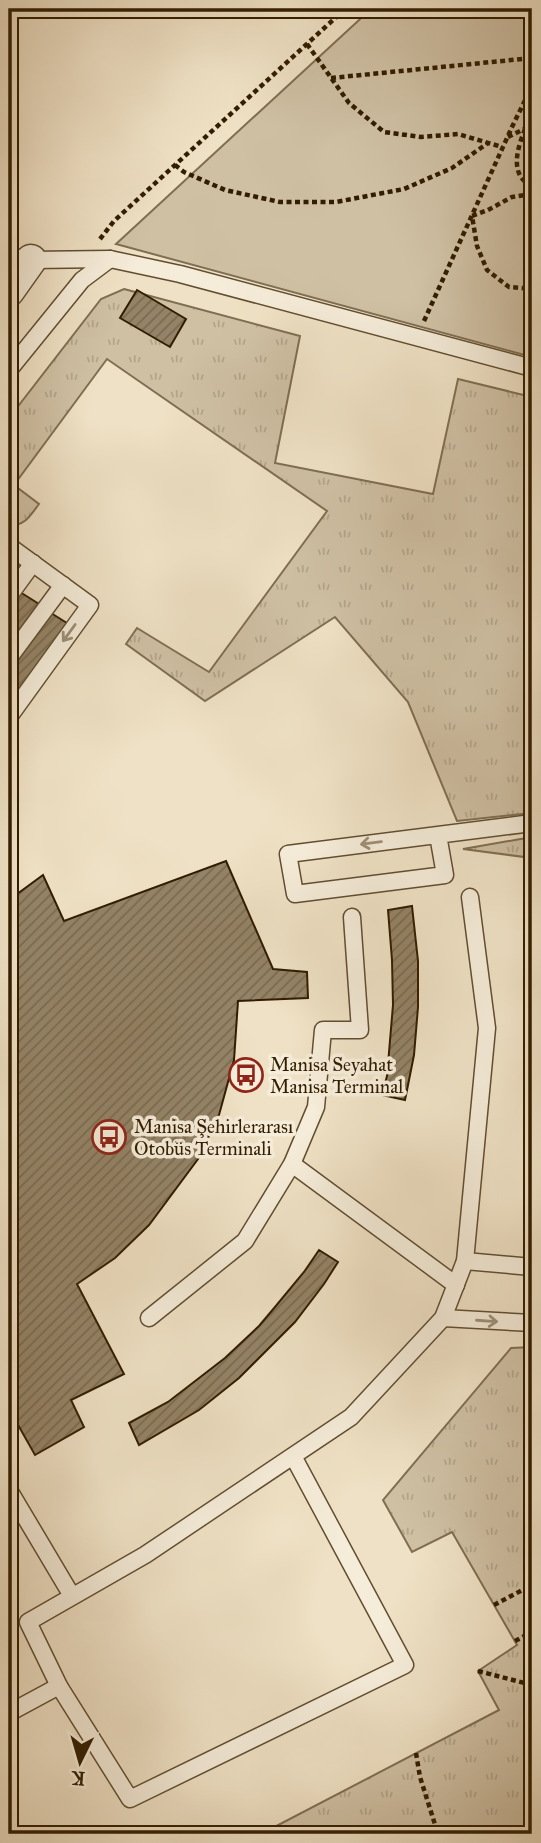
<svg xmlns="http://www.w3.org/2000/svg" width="541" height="1843" font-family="'IM FELL Great Primer',serif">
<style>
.grass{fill:url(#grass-tufts);stroke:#806e52;stroke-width:2}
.green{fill:#cfc0a4;stroke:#806e52;stroke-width:2}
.building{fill:url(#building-hatch);stroke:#321d00;stroke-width:2}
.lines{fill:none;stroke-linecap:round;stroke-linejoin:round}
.lane-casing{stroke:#614e31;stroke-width:19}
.street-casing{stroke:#614e31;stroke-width:33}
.path{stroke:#321d00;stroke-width:4.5;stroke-dasharray:5 3.5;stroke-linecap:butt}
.lane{stroke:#f5ecd9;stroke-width:16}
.street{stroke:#f5ecd9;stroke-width:30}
.oneway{stroke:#9d8f77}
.labels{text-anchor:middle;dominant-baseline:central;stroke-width:7;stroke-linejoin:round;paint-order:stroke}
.poi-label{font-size:19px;fill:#321d00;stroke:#f5ecd9;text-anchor:start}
</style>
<defs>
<pattern id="grass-tufts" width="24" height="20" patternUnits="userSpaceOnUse" patternTransform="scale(1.75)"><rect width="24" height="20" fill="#cfc0a4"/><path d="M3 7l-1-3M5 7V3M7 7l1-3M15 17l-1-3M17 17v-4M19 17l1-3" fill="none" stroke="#b2a58b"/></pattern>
<pattern id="building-hatch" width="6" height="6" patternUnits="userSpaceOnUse" patternTransform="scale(1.75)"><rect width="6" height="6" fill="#948366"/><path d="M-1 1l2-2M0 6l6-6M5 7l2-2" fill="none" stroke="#796b52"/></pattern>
</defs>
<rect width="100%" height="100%" fill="#efe1c5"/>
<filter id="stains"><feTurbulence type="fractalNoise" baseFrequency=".00286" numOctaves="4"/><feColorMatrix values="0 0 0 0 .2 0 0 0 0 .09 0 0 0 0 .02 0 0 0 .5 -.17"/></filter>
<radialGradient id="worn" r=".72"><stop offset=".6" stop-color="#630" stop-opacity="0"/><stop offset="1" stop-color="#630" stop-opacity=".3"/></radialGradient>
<g class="grass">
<path d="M124 289 300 336 275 463 433 494 458 379 532 397V813L457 821 408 702 335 617 205 701 126 644 137 628 209 672 327 511 107 359 14 485 39 504C30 516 25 526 9 525V418L101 299Z"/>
<path d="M532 837V858L463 849Z"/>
<path d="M532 1347V1834H261L499 1710 478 1671 517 1645 452 1532 412 1552 383 1500 511 1348Z"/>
</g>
<path class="green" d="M371 9H532V357L116 244Z"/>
<g class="building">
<path d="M137 290 186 319 170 347 120 318Z"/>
<path d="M20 592 39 604 9 647V608Z"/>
<path d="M51 613 70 625 9 710V669Z"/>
<path d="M226 861 273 969 307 972 308 998 238 1001 234 1060 219 1115 198 1159 149 1225 115 1258 77 1284 124 1374 71 1400 84 1427 35 1455 9 1409V900L43 875 64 921Z"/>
<path d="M412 906 418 961V1007L414 1055 405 1100 382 1095 387 1076 393 1005 392 960 388 910Z"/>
<path d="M319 1250 338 1262 324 1284 295 1322 239 1378 199 1410 139 1445 129 1423 168 1402 225 1358 259 1326 275 1307 304 1272Z"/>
</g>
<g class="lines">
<g class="lane-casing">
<g id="lane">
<path d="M9 256 31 260 110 259 180 274 532 368"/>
<path d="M9 370 82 280 110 259"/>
<path d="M9 546 90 605 9 717"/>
<path d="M9 596 33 563"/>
<path d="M9 658 63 585"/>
<path d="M438 835 445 875 295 894 288 854 532 823"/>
<path d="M292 1164 456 1285"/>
<path d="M465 1261 532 1267"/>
<path d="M149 1318 245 1241 292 1164 316 1107 323 1030H360L352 917"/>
<path d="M443 1318 532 1323"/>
<path d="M293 1456 405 1665 130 1799 59 1686 28 1622 145 1555 351 1417 443 1318 465 1261 487 1028 470 897"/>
<path d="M9 1490 72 1596"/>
<path d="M9 1713 59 1686"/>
</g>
</g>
<g class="street-casing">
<path id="street" d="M9 291 31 260"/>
</g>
<g class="path">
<path d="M307 44 349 103 384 132 421 137 458 134 502 147"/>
<path d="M331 78 532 58"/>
<path d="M525 129C518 147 508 175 532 186"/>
<path d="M508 137 532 125"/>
<path d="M175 165 184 172 225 190 280 202H336L404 189 452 168 488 143"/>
<path d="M532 194 512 197 488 210 472 216 477 246 487 270 509 287 532 289"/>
<path d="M100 239 114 221 345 9"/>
<path d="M424 321 512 127 532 86"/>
<path d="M494 1605 532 1585"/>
<path d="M515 1641 532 1632"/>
<path d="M478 1671 532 1685"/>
<path d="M416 1753 420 1777 438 1834"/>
</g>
<use href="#lane" class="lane"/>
<use href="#street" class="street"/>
</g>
<defs><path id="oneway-shaft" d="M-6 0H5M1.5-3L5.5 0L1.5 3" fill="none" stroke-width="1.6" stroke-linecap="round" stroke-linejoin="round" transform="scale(1.75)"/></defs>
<g class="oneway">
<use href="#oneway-shaft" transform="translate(69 633) rotate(126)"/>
<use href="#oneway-shaft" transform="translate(371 843) rotate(173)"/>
<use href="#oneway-shaft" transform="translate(487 1321) rotate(4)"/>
</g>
<defs>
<g id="bus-ring" transform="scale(1.75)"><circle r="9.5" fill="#f5ecd9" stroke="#8f2418" stroke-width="1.5"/><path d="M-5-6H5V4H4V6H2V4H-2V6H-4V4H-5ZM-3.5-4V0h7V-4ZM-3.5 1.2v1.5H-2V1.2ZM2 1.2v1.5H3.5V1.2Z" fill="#8f2418"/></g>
</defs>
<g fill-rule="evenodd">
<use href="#bus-ring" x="246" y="1075"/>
<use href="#bus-ring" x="109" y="1137"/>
</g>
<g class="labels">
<g class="poi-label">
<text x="270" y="1064">Manisa Seyahat<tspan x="270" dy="22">Manisa Terminal</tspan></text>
<text x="134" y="1126">Manisa Şehirlerarası<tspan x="134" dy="22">Otobüs Terminali</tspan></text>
</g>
</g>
<rect width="541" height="1843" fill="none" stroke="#efe1c5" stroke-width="35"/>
<rect x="10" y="10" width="520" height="1822" fill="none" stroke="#321d00" stroke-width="3.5"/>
<rect x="18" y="18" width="506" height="1808" fill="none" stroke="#321d00" stroke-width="2"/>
<g transform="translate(80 1762) rotate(185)" stroke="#f5ecd9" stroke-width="5" paint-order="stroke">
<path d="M0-5L12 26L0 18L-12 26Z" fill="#321d00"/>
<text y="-10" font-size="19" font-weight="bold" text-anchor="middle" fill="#321d00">K</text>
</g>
<rect width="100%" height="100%" filter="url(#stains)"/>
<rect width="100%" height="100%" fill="url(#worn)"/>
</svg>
